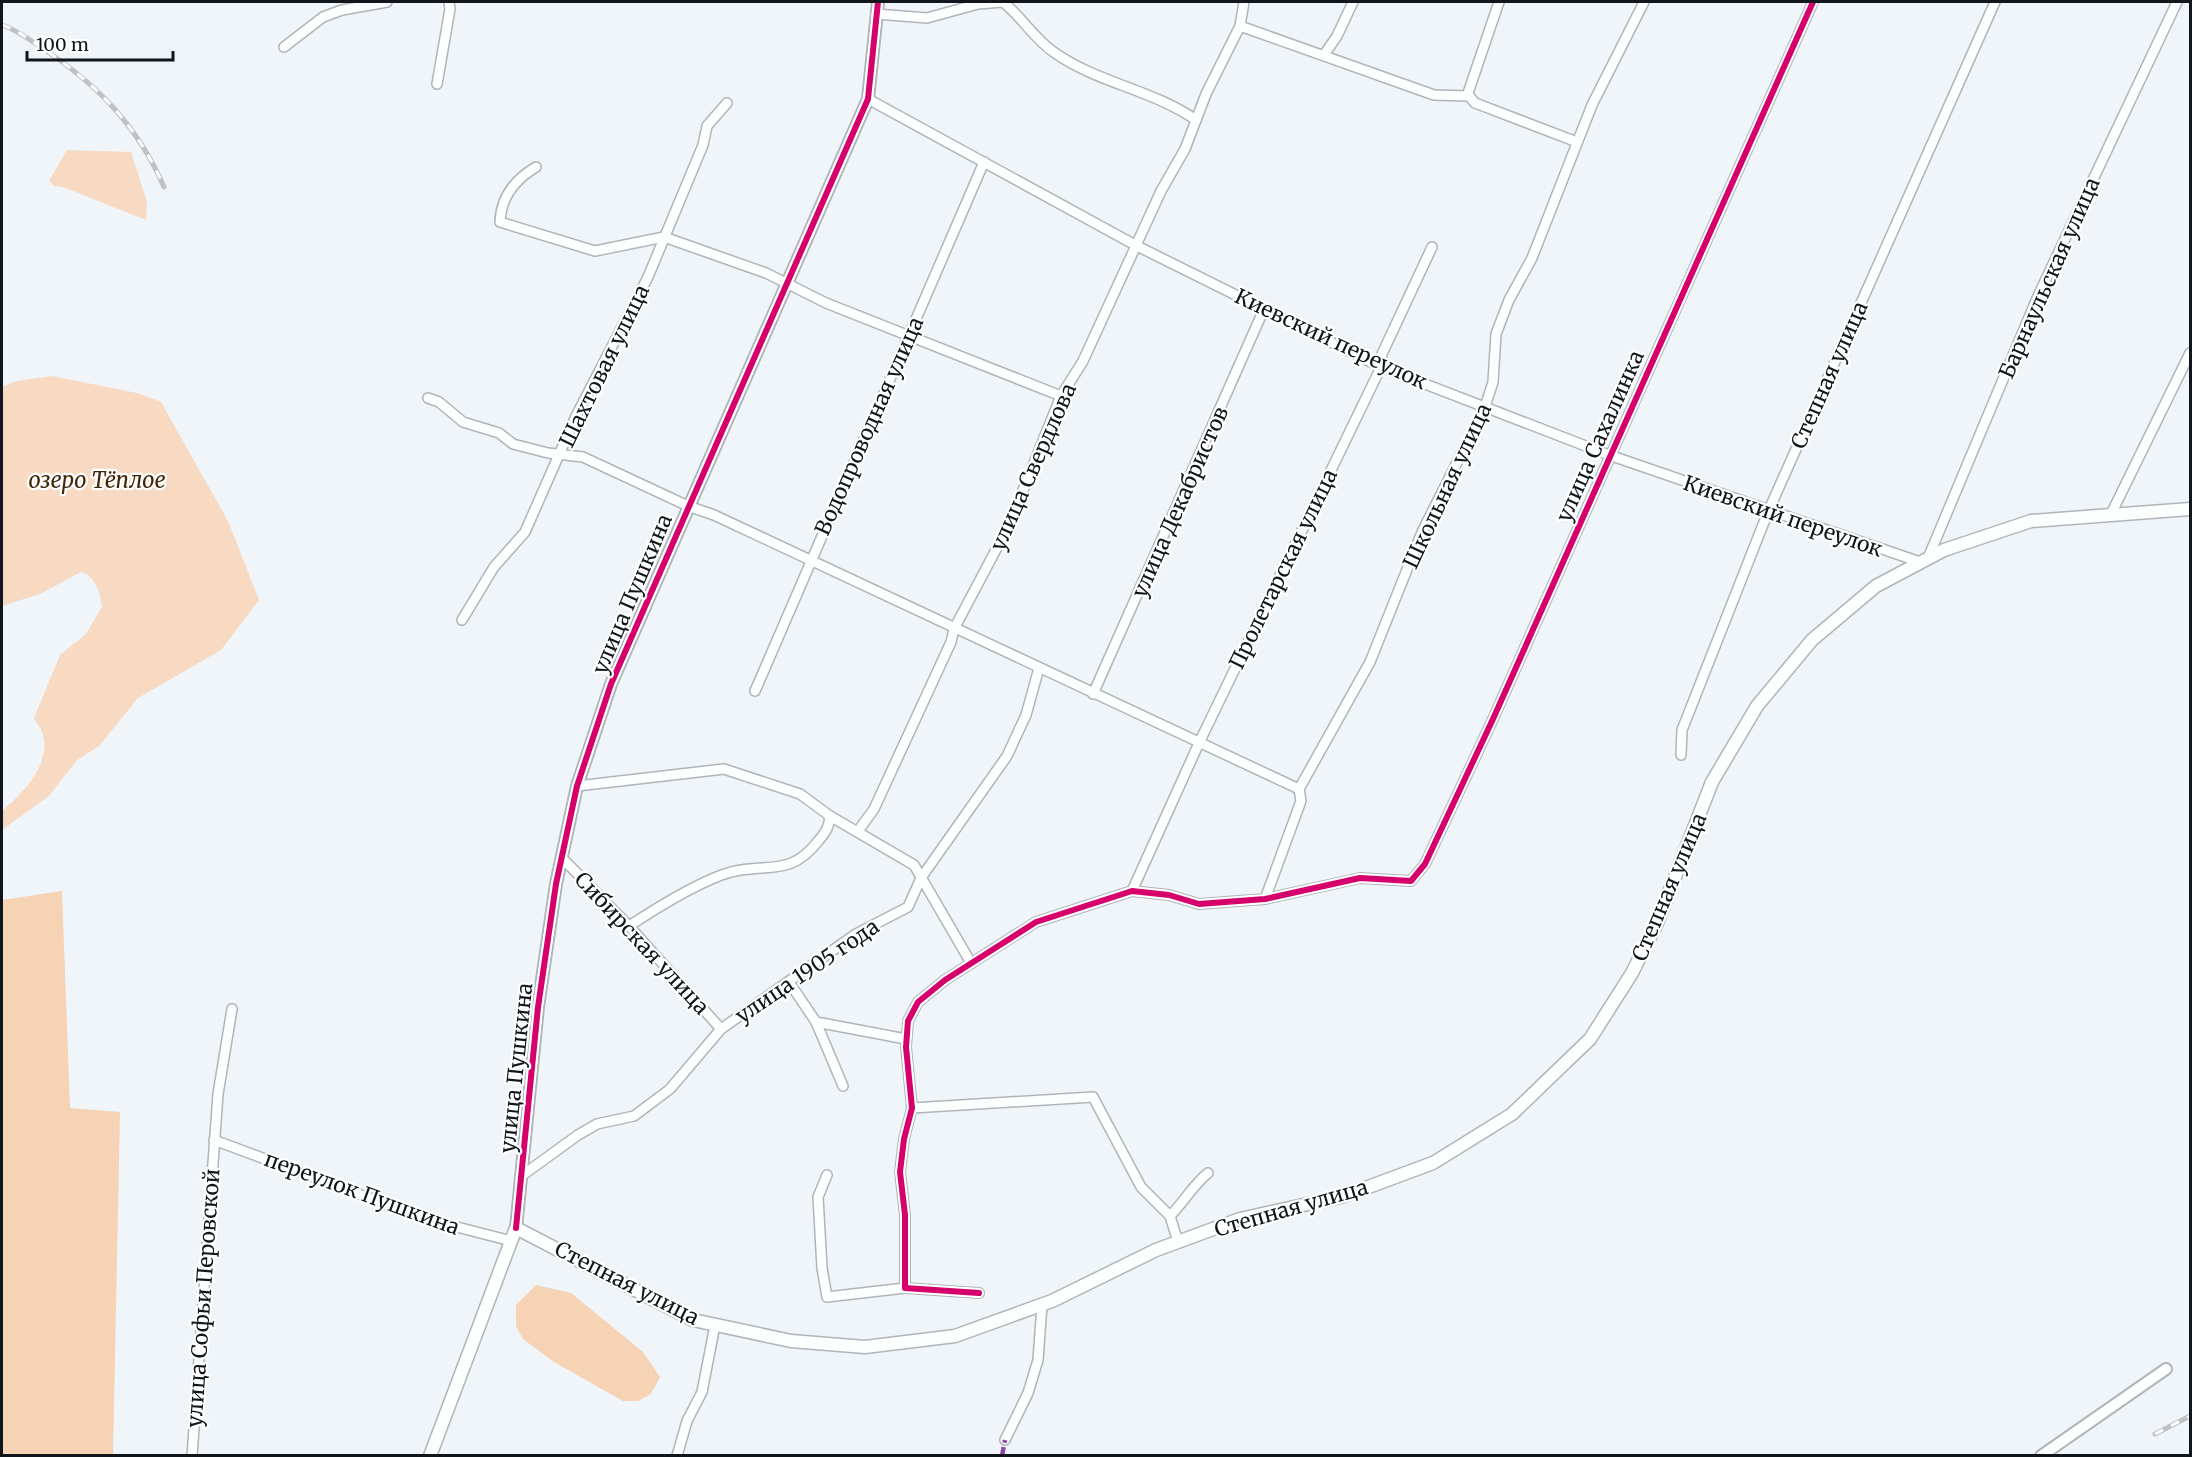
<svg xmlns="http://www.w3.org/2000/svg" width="2192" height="1457" font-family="Merriweather,serif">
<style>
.green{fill:#f5d3b4}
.water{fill:#f7dac1}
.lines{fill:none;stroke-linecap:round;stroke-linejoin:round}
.minor-casing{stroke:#b0b5ba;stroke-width:12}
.tertiary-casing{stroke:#b0b5ba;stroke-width:14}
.secondary-casing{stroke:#b0b5ba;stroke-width:15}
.minor{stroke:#fdfefe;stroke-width:9}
.tertiary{stroke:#fdfefe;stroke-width:10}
.secondary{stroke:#fdfefe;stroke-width:12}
.rail-casing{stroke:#c0c1c2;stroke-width:5}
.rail{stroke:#fff;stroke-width:3;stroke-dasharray:9;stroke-linecap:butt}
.quiet{stroke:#8e44ad;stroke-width:4.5;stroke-dasharray:9 4.5;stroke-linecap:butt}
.cycleway-casing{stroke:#fff;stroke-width:10}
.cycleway{stroke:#d6006c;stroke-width:6}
.labels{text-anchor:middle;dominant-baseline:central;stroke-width:4.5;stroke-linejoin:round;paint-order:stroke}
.street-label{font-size:21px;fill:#10161b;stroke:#fff}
.water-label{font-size:22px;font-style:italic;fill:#412608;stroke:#fff}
</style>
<rect width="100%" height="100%" fill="#f0f5fa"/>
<g class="green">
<path d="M62 891 70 1108 120 1112 113 1455H2V900Z"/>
<path d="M536 1285 571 1293 643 1352 660 1377 651 1394 638 1401H623L554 1362 523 1339 516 1326V1305Z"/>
</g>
<g class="water">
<path d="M67 150 131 152 147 202 146 220 63 187 54 186 49 181Z"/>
<path d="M52 376 137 393 161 402 228 521 259 600 221 650 138 698 99 746 77 760 49 796 2 830V811C22 794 51 765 43 735 42 730 37 723 34 718L60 655 86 634 102 607C100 592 96 577 81 572L40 594 2 606V387L16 381Z"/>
</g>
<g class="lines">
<g class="minor-casing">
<g id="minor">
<path d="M876 14 927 18 978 4 1003 2C1022 17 1034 39 1055 53 1098 83 1153 90 1196 120"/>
<path d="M1240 26 1434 95 1469 96 1475 103 1577 142"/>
<path d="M284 47 323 17 342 10 387 2"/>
<path d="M1324 55 1337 36 1353 2"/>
<path d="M437 84 450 9 449 2"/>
<path d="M1467 96 1499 2"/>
<path d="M868 99 1137 246 1381 367 1609 455 1920 562"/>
<path d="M536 167C514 180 501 197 500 222L595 251 664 237 766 273 826 303 1061 396"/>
<path d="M428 398 439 402 463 422 499 433 513 444 548 453 583 457 688 506 714 515 1299 789"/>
<path d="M2111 514 2190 353"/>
<path d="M1928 558 2038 296 2177 2"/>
<path d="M462 620 494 567 525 532 576 416 648 277 703 145 707 126 727 103"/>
<path d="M755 691 984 162"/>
<path d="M1093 694 1264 309"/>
<path d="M1681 755 1682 730 1768 512 1995 2"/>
<path d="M577 786 724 769 800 794 830 816 914 865 971 963"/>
<path d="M858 831 874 809 951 642 954 629 1009 525 1061 396 1083 361 1161 191 1185 149 1206 94 1240 26 1244 2"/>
<path d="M562 858 629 926 721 1029"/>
<path d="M1132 891 1199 743 1381 367 1382 354 1432 247"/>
<path d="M1265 899 1301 801 1299 789 1370 662 1422 532 1485 407 1493 382 1496 334 1509 300 1532 258 1592 105 1644 2"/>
<path d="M629 926C655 909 702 880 731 872 769 863 791 877 819 840 826 832 829 827 830 816"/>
<path d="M789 982 816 1022 906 1039"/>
<path d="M816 1022 843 1086"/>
<path d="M912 1108 1093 1097 1141 1187 1170 1216 1178 1242"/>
<path d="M214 1140 426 1219 511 1241"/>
<path d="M827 1175 818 1197 822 1268 827 1297 905 1288"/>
<path d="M520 1177 578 1135 597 1124 634 1116 670 1089 721 1029 856 934 908 907 921 878 1007 756 1026 715 1039 668"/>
<path d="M1170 1216C1184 1202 1193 1185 1208 1173"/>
<path d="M979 1293 905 1288V1215L900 1172 904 1139 912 1108 906 1047 908 1021 918 1002 945 980 1036 922 1132 891 1169 895 1199 904 1265 899 1360 878 1411 881 1425 864 1493 719 1813 2"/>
<path d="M1005 1440 1028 1393 1038 1360 1042 1305"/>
<path d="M192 1456 218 1094 232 1009"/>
<path d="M677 1456 687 1421 702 1392 715 1325"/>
</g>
</g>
<g class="tertiary-casing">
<g id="tertiary">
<path d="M516 1228 538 1007 556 884 577 786 611 684 868 99 878 2"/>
<path d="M2041 1456 2166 1369"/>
</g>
</g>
<g class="secondary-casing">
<path id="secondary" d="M430 1456 516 1228 693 1320 791 1341 865 1347 955 1336 1052 1301 1156 1250 1240 1219 1344 1196 1433 1163 1512 1114 1590 1039 1632 973 1657 923 1712 782 1757 706 1812 640 1876 586 1944 550 2031 521 2190 509"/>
</g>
<use href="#minor" class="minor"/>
<use href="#tertiary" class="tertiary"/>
<use href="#secondary" class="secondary"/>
<g class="rail-casing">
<g id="rail">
<path d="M2 25C19 31 30 40 45 50 99 86 138 127 164 187"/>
<path d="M2155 1434 2190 1416"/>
</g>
</g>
<use href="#rail" class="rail"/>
<path class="quiet" d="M1002 1456 1005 1440"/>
<g class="cycleway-casing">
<g id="cycleway">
<path d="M516 1228 538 1007 556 884 577 786 611 684 868 99 878 2"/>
<path d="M979 1293 905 1288V1215L900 1172 904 1139 912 1108 906 1047 908 1021 918 1002 945 980 1036 922 1132 891 1169 895 1199 904 1265 899 1360 878 1411 881 1425 864 1493 719 1813 2"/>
</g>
</g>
<use href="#cycleway" class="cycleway"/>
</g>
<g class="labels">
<g class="street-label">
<text transform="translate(2049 278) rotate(-66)">Барнаульская улица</text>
<text transform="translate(1331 339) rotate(25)">Киевский переулок</text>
<text transform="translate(604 366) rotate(-64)">Шахтовая улица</text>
<text transform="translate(1829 375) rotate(-66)">Степная улица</text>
<text transform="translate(869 426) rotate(-66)">Водопроводная улица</text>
<text transform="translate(1600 436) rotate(-66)">улица Сахалинка</text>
<text transform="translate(1033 467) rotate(-66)">улица Свердлова</text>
<text transform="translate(1447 486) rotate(-65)">Школьная улица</text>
<text transform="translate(1180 502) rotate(-66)">улица Декабристов</text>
<text transform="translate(1783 516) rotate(19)">Киевский переулок</text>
<text transform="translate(1283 569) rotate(-64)">Пролетарская улица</text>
<text transform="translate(632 594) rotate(-67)">улица Пушкина</text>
<text transform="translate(1669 887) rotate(-67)">Степная улица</text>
<text transform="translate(642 943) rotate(47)">Сибирская улица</text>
<text transform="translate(807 971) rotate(-34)">улица 1905 года</text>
<text transform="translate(516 1068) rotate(-84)">улица Пушкина</text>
<text transform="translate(362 1193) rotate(20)">переулок Пушкина</text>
<text transform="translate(1291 1208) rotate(-16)">Степная улица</text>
<text transform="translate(627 1283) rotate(27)">Степная улица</text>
<text transform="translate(203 1298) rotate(-86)">улица Софьи Перовской</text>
</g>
<g class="water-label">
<text x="97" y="480">озеро Тёплое</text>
</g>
</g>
<rect width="2192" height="1457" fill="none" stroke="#10161b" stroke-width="6"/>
<path d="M27 51v9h146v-9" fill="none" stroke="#10161b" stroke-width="3"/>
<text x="36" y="51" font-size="18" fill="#10161b" stroke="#ffffff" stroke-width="4.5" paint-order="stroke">100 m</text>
</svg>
